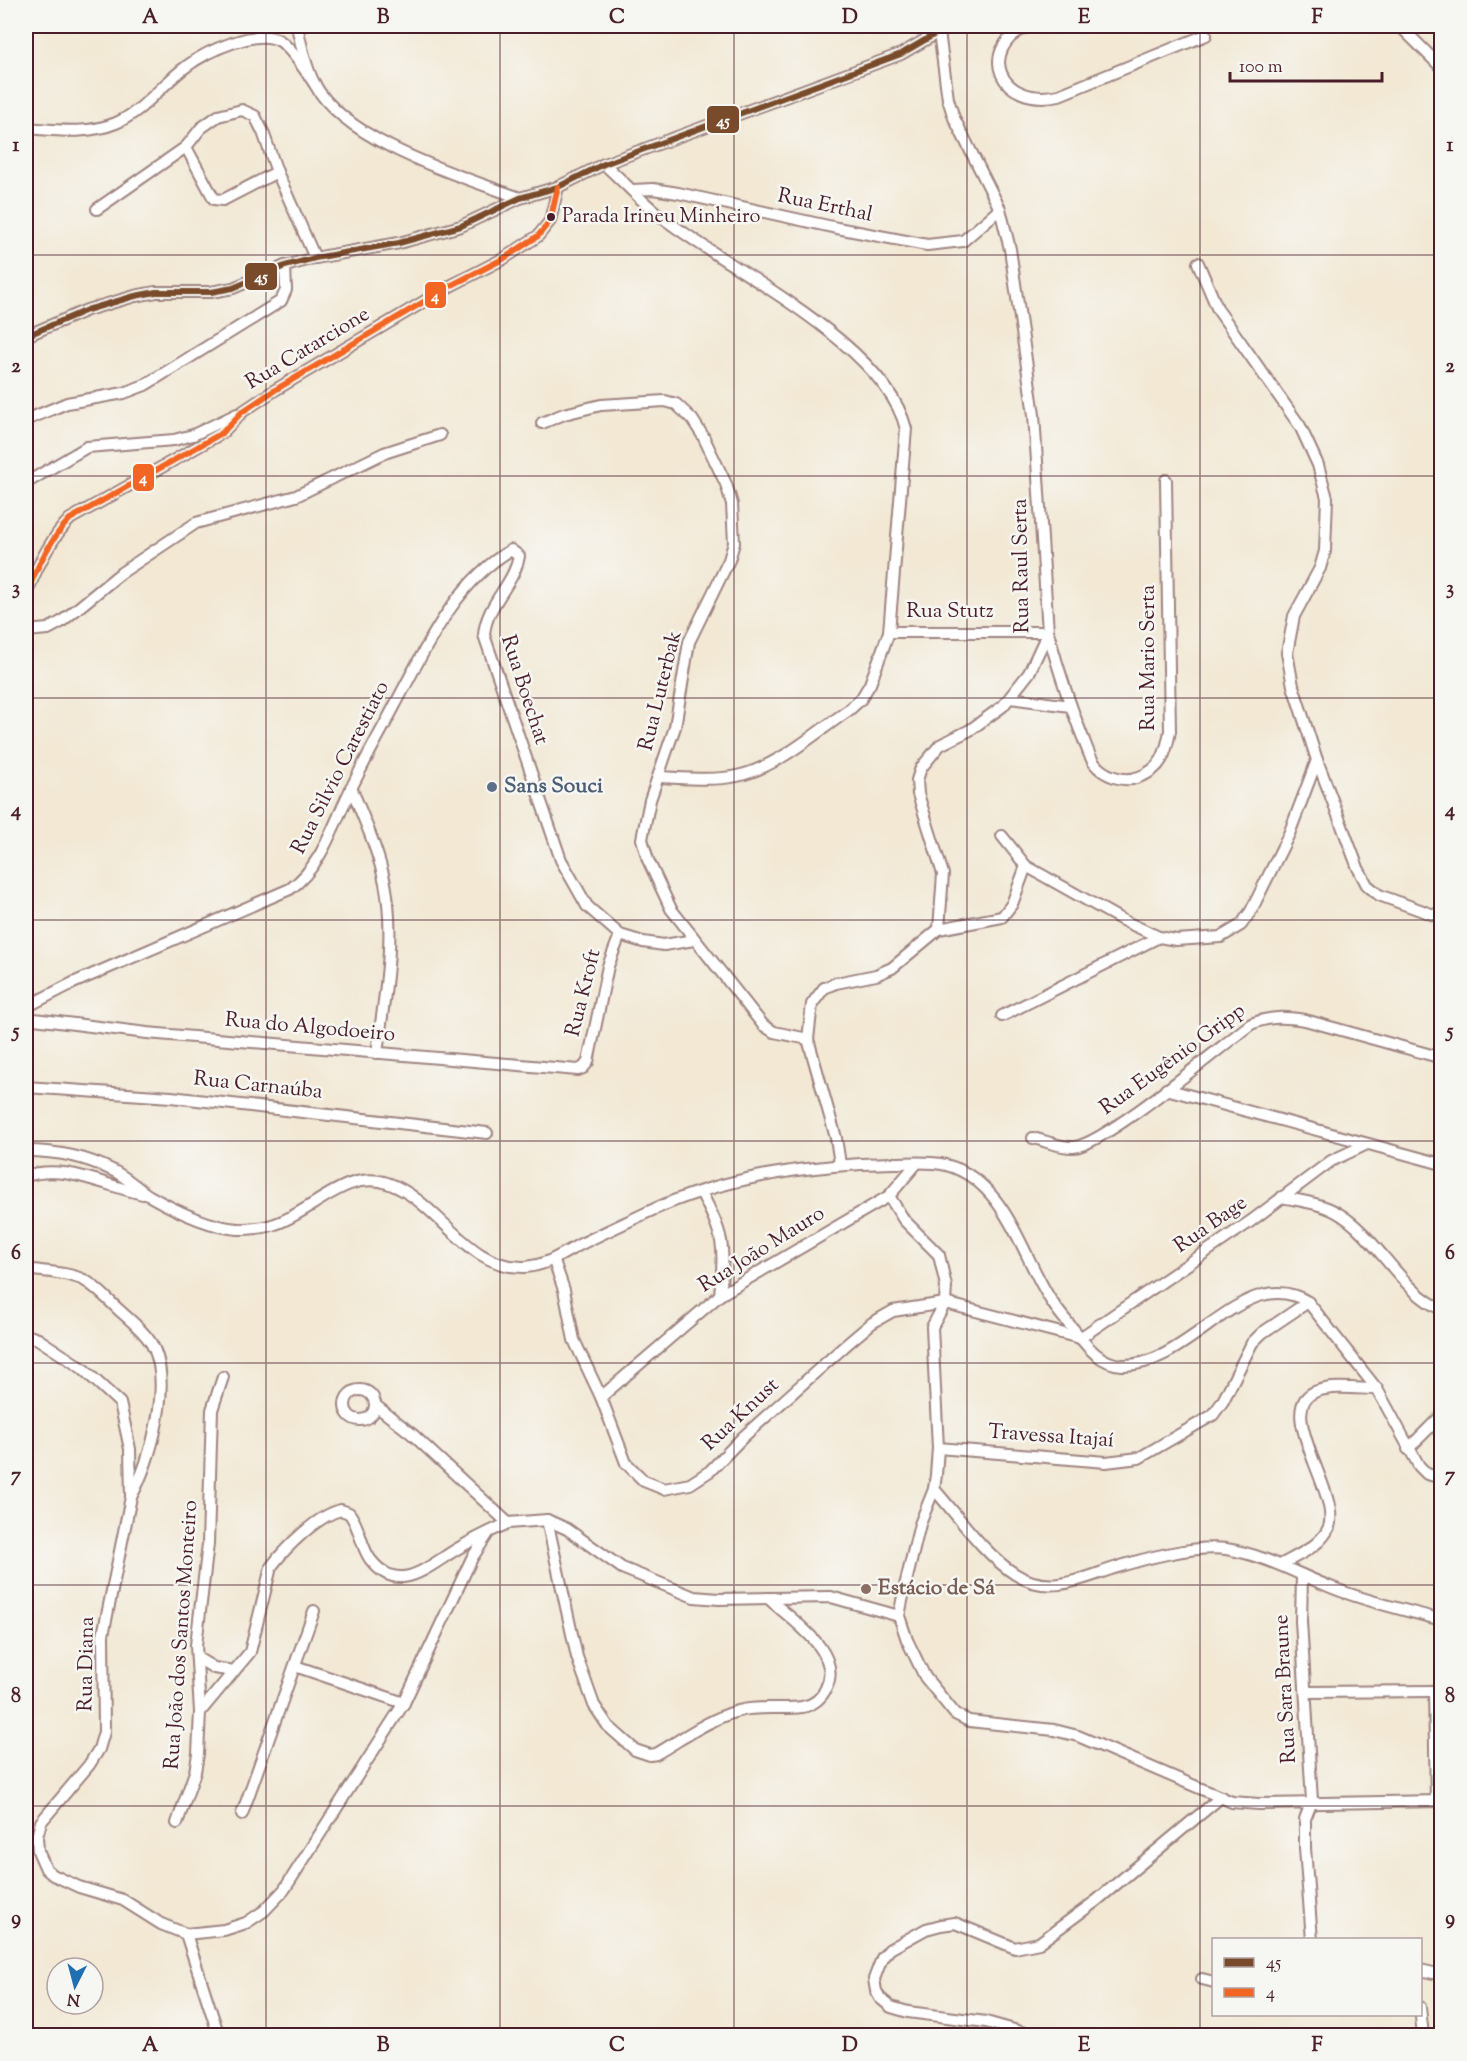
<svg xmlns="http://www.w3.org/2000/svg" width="1467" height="2061" font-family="'Sorts Mill Goudy',serif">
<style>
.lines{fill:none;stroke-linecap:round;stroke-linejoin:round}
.minor-casing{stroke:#9e8480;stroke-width:14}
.minor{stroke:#fff;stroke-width:10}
.bus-1-casing{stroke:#f6f6f2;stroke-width:10}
.bus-2-casing{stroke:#f6f6f2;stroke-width:10}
.bus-1{stroke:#7a4b2a;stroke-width:6}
.bus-2{stroke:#f26522;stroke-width:6}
.grid{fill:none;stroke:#4a1f2b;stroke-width:1.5;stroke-opacity:0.55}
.bus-dot{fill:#4a1f2b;stroke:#f6f6f2;stroke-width:2}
.service-dot{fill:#5c6f8a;stroke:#f6f6f2;stroke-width:2}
.education-dot{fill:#8d6e63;stroke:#f6f6f2;stroke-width:2}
.labels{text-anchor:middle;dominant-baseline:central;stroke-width:5;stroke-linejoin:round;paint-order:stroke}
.bus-label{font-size:20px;fill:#4a1f2b;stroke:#f6f6f2;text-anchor:start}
.street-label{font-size:21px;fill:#4a1f2b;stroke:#f6f6f2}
.service-label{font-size:21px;font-weight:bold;fill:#4e5e75;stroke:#f6f6f2;text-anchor:start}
.education-label{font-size:21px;font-weight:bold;fill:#785e54;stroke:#f6f6f2;text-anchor:start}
.line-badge{stroke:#f6f6f2;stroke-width:2}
.badge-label{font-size:16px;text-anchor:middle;font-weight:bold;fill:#fff}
.neatline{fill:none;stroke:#4a1f2b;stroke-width:2}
.grid-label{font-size:20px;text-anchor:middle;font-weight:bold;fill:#4a1f2b}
</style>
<rect width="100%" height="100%" fill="#f6f6f2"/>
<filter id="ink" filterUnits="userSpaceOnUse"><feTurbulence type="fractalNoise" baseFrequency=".0167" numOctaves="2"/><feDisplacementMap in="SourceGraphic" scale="12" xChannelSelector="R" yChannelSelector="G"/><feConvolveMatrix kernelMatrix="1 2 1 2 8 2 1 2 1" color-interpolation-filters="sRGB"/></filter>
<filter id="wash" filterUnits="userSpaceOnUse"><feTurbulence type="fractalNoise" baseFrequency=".008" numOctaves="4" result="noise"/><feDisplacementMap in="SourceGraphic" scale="24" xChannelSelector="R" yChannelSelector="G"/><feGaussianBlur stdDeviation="1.35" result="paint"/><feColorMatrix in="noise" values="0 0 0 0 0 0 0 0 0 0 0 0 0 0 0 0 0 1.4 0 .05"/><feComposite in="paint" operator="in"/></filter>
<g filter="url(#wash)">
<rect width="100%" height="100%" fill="#f2e8d4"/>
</g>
<g filter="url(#ink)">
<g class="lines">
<g class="minor-casing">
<g id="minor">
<path d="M297 26C301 44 305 66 314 83 345 142 460 176 520 198"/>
<path d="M1028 26C976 49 999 108 1059 95L1206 35"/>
<path d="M1400 26 1442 68"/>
<path d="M26 128C55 130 87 135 116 123 145 110 162 84 187 66 205 52 258 27 280 41 294 51 304 70 315 84"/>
<path d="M186 147 214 199 223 200 277 172"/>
<path d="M604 164C622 180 639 199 658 214 726 269 885 342 906 429L889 632 870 684 861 699 849 710C815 733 778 767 737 776 712 781 684 778 659 777"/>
<path d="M632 190 653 189 678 193 837 228 927 245 963 241 1000 209"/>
<path d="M97 209 186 147 201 128 218 116 242 110 255 116 263 132 277 172 315 258"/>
<path d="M1198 263 1218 310 1300 426 1318 465 1327 498 1325 551 1320 568 1294 616 1287 653 1293 686 1317 760 1358 868 1367 885 1379 895 1442 918"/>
<path d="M26 336 87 310 135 296 156 292H211L233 288 285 266 315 258 399 243 461 226 520 198 558 187 604 164 901 54 949 26"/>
<path d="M26 420 67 403 124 393 145 385 281 301 286 290 285 266"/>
<path d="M542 423 564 414 601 405 665 401 676 404 692 419 703 436 726 484 732 504 734 543 729 560 689 642 675 727 650 800 642 839 648 860 671 909 763 1025 774 1032 808 1039"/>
<path d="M26 483 87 447 174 440 193 435 237 414"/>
<path d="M26 595C36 569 50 539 70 519L222 433 242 412 275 390 452 285 503 259 538 236 550 221 558 187"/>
<path d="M26 631 48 629 61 622 121 573 196 523 296 496 384 453 440 435"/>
<path d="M889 632H1048"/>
<path d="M1048 632C1058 668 1069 703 1083 738 1086 745 1089 756 1094 763 1104 776 1124 783 1139 777 1162 769 1166 753 1170 731L1166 480"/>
<path d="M1010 698 1070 706"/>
<path d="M351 787C364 819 378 850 385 883 396 939 384 998 377 1053"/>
<path d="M1002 836 1026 866 1122 920 1159 937 1176 940 1221 937 1241 925 1251 911 1289 834 1317 760"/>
<path d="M939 929 1002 917 1012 904 1026 866"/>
<path d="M26 1007 73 983 290 889C321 867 333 826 349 793 363 763 380 734 395 705 424 651 455 582 511 550L519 556C514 585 486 604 484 635L561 860 587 906 620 935 643 942 664 945 694 940"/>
<path d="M1002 1016 1159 937"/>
<path d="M26 1018 147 1033 578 1070 583 1068 588 1062 608 966 620 935"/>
<path d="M26 1087 171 1097 487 1133"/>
<path d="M1166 1089 1442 1164"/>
<path d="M1033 1138C1046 1141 1061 1148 1074 1147 1104 1145 1220 1047 1251 1024 1270 1016 1285 1017 1305 1020L1442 1058"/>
<path d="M26 1151C56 1151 84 1156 112 1170 125 1176 136 1187 148 1195 174 1210 209 1227 238 1229 250 1229 264 1228 275 1224 313 1212 347 1167 390 1184 440 1203 467 1270 526 1267 548 1265 562 1254 581 1244 603 1233 625 1223 648 1212 722 1177 812 1164 894 1163 910 1163 930 1161 946 1165 1006 1181 1022 1257 1052 1302 1059 1313 1067 1322 1075 1331 1087 1347 1101 1364 1122 1365 1189 1368 1244 1262 1308 1302L1377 1389 1419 1466 1427 1474 1442 1478"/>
<path d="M840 1164 836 1138 808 1039 812 1004 824 988 836 983 876 975 892 968 939 929 943 874 918 794 917 780 921 768 940 745 970 730 1003 706 1029 673 1048 632 1034 415 1010 249 1000 209 954 118 948 99 939 32"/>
<path d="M26 1176C64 1163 105 1186 143 1194"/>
<path d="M701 1192C724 1237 725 1243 720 1295"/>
<path d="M889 1196 904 1220 939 1255 946 1286 945 1303 932 1327 938 1448 936 1475 934 1489 920 1524 905 1586 899 1616 907 1640 925 1677 955 1714 969 1721 1054 1730 1078 1736 1232 1802 1259 1804 1442 1801"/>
<path d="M1282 1197C1300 1201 1320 1203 1336 1212 1375 1233 1402 1294 1442 1309"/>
<path d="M554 1261 564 1290 574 1340 601 1397 626 1463 644 1481 664 1489 690 1484 710 1471 743 1437 846 1345 872 1323 893 1311 945 1303 1080 1338"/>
<path d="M26 1269C44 1272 67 1272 84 1280 97 1287 108 1300 119 1310 130 1320 143 1330 151 1343 174 1381 151 1461 131 1497"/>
<path d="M26 1335 38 1339 82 1368 120 1403 130 1449 131 1497 103 1635 104 1732 99 1749 89 1765 41 1822 37 1837 38 1851 46 1869 53 1875 79 1887 123 1900 161 1924 186 1934 224 1930 246 1923 264 1911 284 1890 404 1703 472 1558 489 1532 508 1523 547 1520 567 1529 622 1568 694 1597 719 1599 831 1597 899 1616"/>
<path d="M1080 1338 1251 1221 1331 1161 1365 1145"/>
<circle cx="360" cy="1405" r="15"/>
<path d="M601 1397 720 1295 889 1196 917 1163"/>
<path d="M375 1405 412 1434 508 1523"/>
<path d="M938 1448 1106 1462 1139 1458 1213 1415 1223 1401 1252 1343 1262 1333 1308 1302"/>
<path d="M1408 1449 1442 1415"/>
<path d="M934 1489C958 1516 985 1555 1015 1574 1048 1595 1079 1580 1111 1569 1142 1559 1194 1545 1226 1549 1265 1555 1297 1574 1333 1588 1368 1602 1405 1610 1442 1620"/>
<path d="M547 1520 577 1657 594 1705 608 1726 635 1750 650 1755 656 1754C682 1739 709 1719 738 1711 760 1705 780 1710 802 1707 813 1705 822 1698 826 1688 844 1652 790 1619 768 1598"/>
<path d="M1282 1564C1298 1555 1321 1546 1329 1527 1341 1493 1271 1407 1317 1391 1335 1385 1359 1389 1377 1389"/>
<path d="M1302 1575 1301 1621 1312 1801 1305 1819V1848L1312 1940"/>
<path d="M199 1659 214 1668 234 1671"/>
<path d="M295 1666 404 1703"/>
<path d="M1307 1692 1434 1691"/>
<path d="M200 1712 250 1652 271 1567C285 1548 318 1515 341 1510L349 1513C360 1526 360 1545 370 1559 395 1592 420 1573 446 1556 459 1547 473 1540 487 1533"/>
<path d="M1436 1801 1434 1691 1442 1688"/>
<path d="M242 1814 314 1611"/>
<path d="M177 1823 195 1772 198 1754 200 1712 196 1645 208 1544 212 1410 223 1377"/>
<path d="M186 1934 219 2036"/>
<path d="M1420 1970 1442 1975"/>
<path d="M1202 1979 1214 1982"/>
<path d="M1420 2007 1423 2036"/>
<path d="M1035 2036 986 2022 908 2012 891 2007 880 1998 876 1991 874 1979 882 1958 890 1949 926 1929 941 1925 955 1923 1015 1948 1039 1943 1096 1901 1221 1797"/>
</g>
</g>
<use href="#minor" class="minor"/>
<g class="bus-1-casing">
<path id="bus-1" d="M26 336 87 310 135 296 156 292H211L233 288 285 266 315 258 399 243 461 226 520 198 558 187 604 164 901 54 949 26"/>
</g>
<g class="bus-2-casing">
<path id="bus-2" d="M26 595C36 569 50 539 70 519L222 433 242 412 275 390 452 285 503 259 538 236 550 221 558 187"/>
</g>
<use href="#bus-1" class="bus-1"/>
<use href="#bus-2" class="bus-2"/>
</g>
</g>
<path class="grid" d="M266 26V2036M500 26V2036M734 26V2036M967 26V2036M1200 26V2036M26 255H1442M26 476H1442M26 698H1442M26 920H1442M26 1141H1442M26 1363H1442M26 1585H1442M26 1806H1442"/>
<circle class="bus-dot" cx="551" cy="217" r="5"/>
<circle class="service-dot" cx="492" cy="787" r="6"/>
<circle class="education-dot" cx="866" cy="1589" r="6"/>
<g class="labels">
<g class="bus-label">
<text x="562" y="217">Parada Irineu Minheiro</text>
</g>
<g class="street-label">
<text transform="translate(825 206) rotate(12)">Rua Erthal</text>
<text transform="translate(308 349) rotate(-31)">Rua Catarcione</text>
<text transform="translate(1022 566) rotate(-91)">Rua Raul Serta</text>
<text x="950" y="612">Rua Stutz</text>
<text transform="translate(1149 658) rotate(-90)">Rua Mario Serta</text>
<text transform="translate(524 690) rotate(72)">Rua Boechat</text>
<text transform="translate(661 691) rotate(-76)">Rua Luterbak</text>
<text transform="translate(341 768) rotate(-63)">Rua Silvio Carestiato</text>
<text transform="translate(584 993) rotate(-76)">Rua Kroft</text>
<text transform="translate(310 1028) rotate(5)">Rua do Algodoeiro</text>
<text transform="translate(1173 1060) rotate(-36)">Rua Eugênio Gripp</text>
<text transform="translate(258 1086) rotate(6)">Rua Carnaúba</text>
<text transform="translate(1211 1225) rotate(-35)">Rua Bage</text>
<text transform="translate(762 1250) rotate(-32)">Rua João Mauro</text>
<text transform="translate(741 1415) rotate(-43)">Rua Knust</text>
<text transform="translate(1051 1437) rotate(4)">Travessa Itajaí</text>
<text transform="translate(182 1635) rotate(-86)">Rua João dos Santos Monteiro</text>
<text transform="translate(87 1664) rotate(-89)">Rua Diana</text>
<text transform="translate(1286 1689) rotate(-93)">Rua Sara Braune</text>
</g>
<g class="service-label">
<text x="504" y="787">Sans Souci</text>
</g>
<g class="education-label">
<text x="878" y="1589">Estácio de Sá</text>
</g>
</g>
<g class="line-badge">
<rect x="706" y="105" width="34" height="29" rx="6" fill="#7a4b2a"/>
<rect x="244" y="262" width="34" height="29" rx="6" fill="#7a4b2a"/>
<rect x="424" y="281" width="23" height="28" rx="6" fill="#f26522"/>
<rect x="132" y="463" width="23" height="29" rx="6" fill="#f26522"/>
</g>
<g class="badge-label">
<text x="723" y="126">45</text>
<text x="261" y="282">45</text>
<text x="435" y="301">4</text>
<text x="143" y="483">4</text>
</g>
<rect width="1467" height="2061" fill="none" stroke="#f6f6f2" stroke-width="66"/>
<rect x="1212" y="1938" width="210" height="78" fill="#f6f6f2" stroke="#b1a0a2" stroke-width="1.5"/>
<rect x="1224" y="1958" width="30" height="9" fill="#7a4b2a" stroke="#b1a0a2" stroke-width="1.5"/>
<text x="1266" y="1968" font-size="18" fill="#4a1f2b">45</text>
<rect x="1224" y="1988" width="30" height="9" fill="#f26522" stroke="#b1a0a2" stroke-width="1.5"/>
<text x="1266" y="1998" font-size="18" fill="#4a1f2b">4</text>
<g transform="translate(75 1986) rotate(186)"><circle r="28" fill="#f6f6f2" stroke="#b1a0a2" stroke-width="1.5"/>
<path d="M0-4.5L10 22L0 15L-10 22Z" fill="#1f6fb2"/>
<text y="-9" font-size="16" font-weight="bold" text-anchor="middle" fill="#4a1f2b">N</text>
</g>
<path d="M1230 72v9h152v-9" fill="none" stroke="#4a1f2b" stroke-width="3"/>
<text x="1239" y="72" font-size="18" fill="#4a1f2b" stroke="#f6f6f2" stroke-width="4.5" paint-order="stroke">100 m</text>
<rect x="33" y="33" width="1401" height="1995" class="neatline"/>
<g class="grid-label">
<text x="150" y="23">A</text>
<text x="383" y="23">B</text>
<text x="617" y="23">C</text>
<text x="850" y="23">D</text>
<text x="1084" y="23">E</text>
<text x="1317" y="23">F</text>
<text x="16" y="151">1</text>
<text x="1450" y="151">1</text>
<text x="16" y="372">2</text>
<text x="1450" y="372">2</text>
<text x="16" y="594">3</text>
<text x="1450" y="594">3</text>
<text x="16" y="816">4</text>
<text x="1450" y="816">4</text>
<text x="16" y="1037">5</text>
<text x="1450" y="1037">5</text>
<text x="16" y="1259">6</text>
<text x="1450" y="1259">6</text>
<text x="16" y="1481">7</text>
<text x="1450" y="1481">7</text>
<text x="16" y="1702">8</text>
<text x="1450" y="1702">8</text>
<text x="16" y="1924">9</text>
<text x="1450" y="1924">9</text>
<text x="150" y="2051">A</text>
<text x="383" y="2051">B</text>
<text x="617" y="2051">C</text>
<text x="850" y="2051">D</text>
<text x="1084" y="2051">E</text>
<text x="1317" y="2051">F</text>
</g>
</svg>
